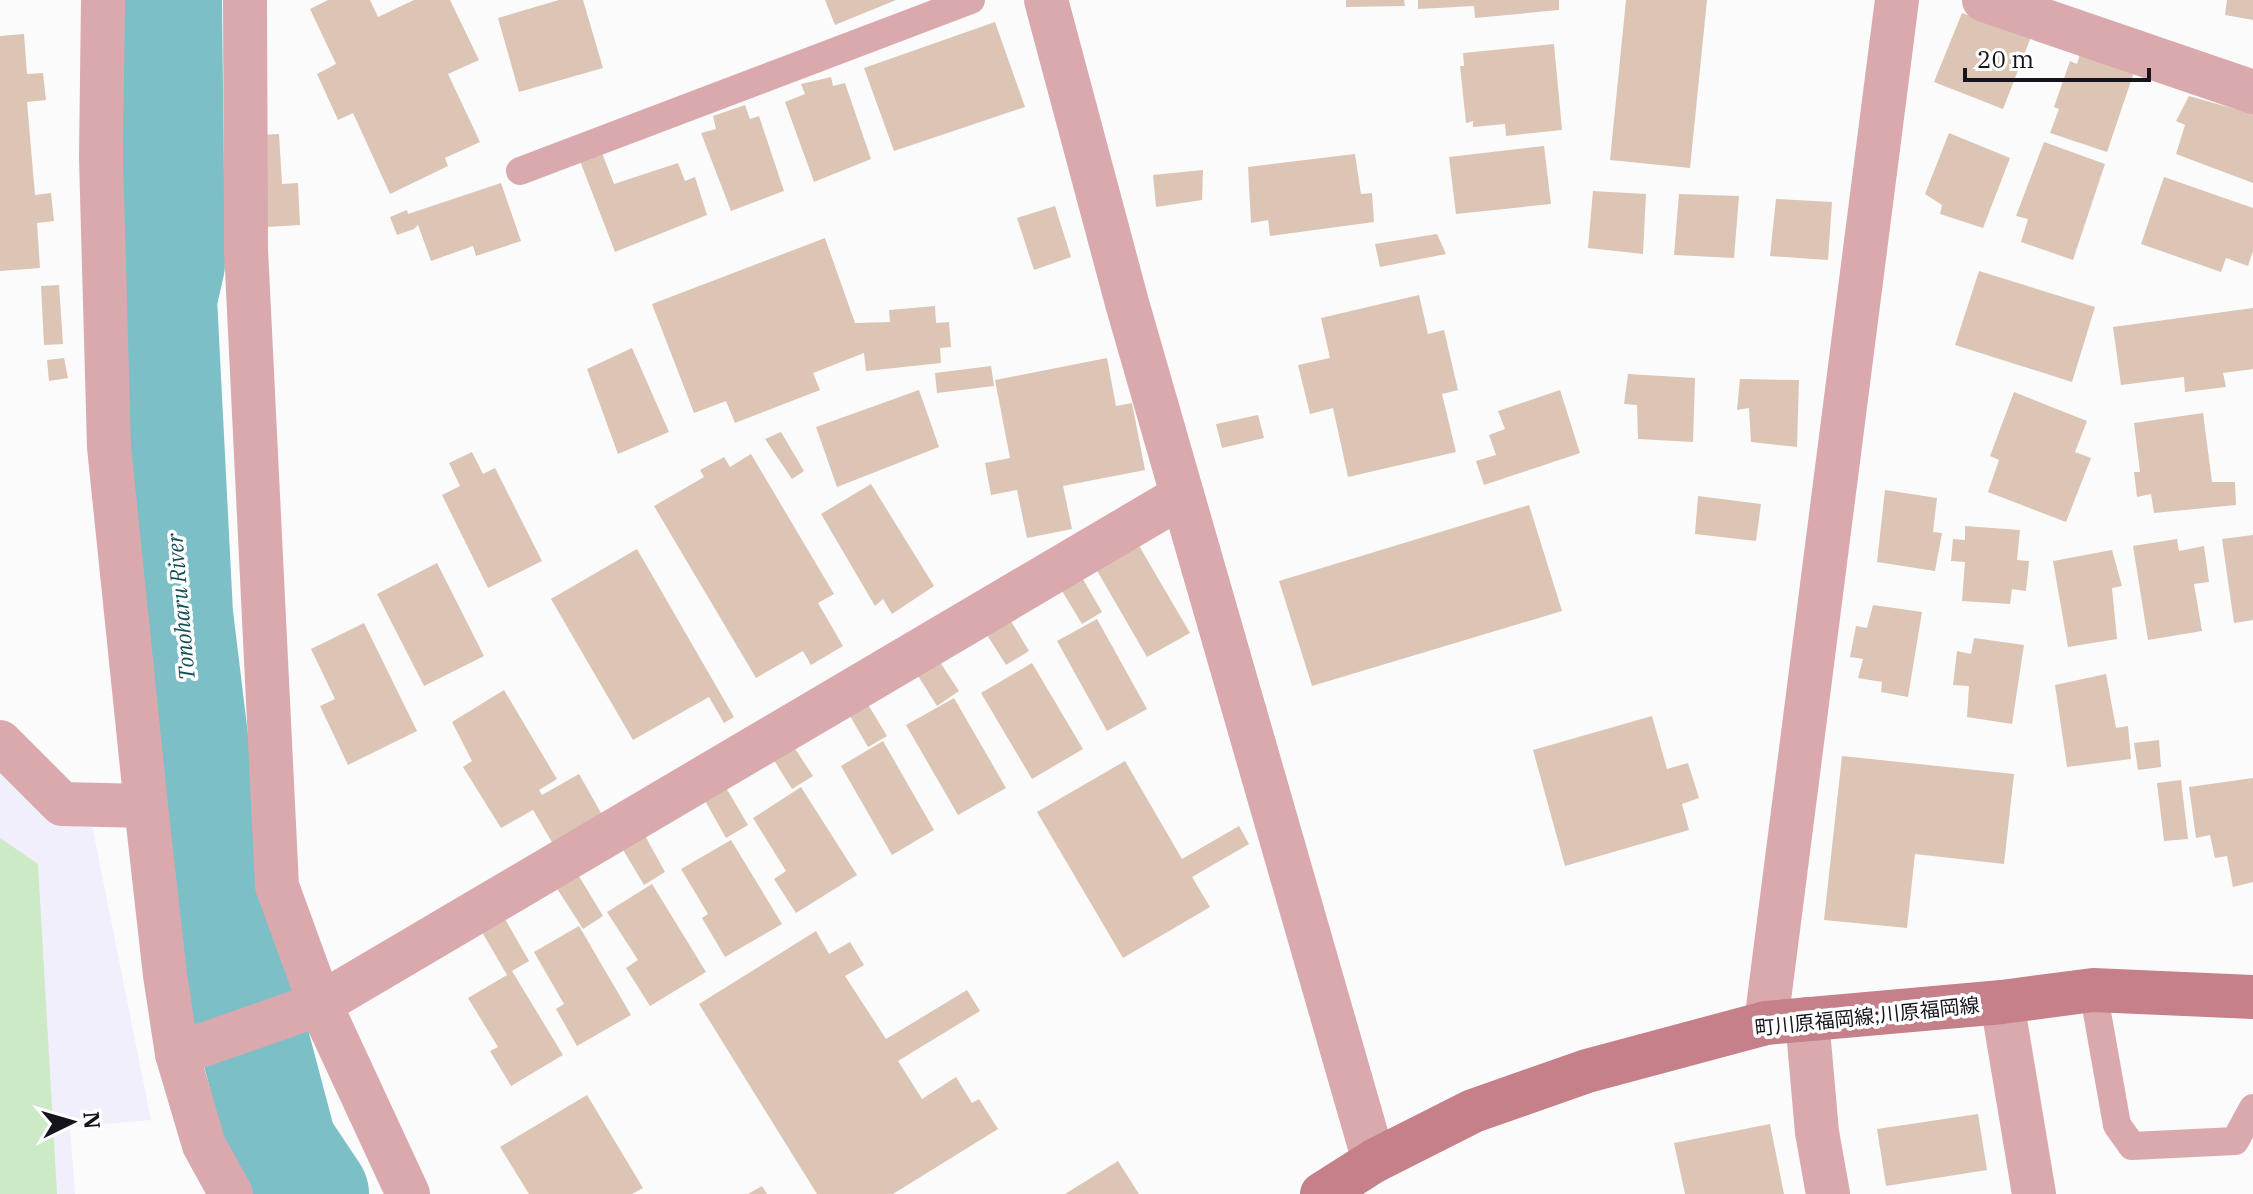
<svg xmlns="http://www.w3.org/2000/svg" width="2253" height="1194" font-family="'IBM Plex Serif','Noto Sans JP',serif">
<style>
.built{fill:#f2effc}
.green{fill:#cdeac6}
.lines{fill:none;stroke-linecap:round;stroke-linejoin:round}
.river{stroke:#7cbfc6;stroke-width:110}
.building{fill:#dcc5b4}
.lane{stroke:#d9a9ae;stroke-width:28}
.street{stroke:#d9a9ae;stroke-width:44}
.secondary{stroke:#c58089;stroke-width:44}
.labels{text-anchor:middle;dominant-baseline:central;stroke-width:7;stroke-linejoin:round;paint-order:stroke}
.street-label{font-size:20px;fill:#16141d;stroke:#fff}
.water-label{font-size:22px;font-style:italic;fill:#124e53;stroke:#fff}
</style>
<rect width="100%" height="100%" fill="#fbfbfb"/>
<path class="built" d="M0 771 91 820 151 1120 70 1127 75 1194H0Z"/>
<path class="green" d="M0 838 38 864 57 1194H0Z"/>
<g class="lines">
<path class="river" d="M167 0 170 264 162 299 178 614 218 944 255 1044 282 1146 314 1194"/>
</g>
<g class="building">
<path d="M328 0H370L378 17 414 0H450L479 60 448 74 480 142 445 158 448 166 390 194 353 113 338 120 317 74 336 64 310 9Z"/>
<path d="M559 0H583L603 68 519 92 498 18Z"/>
<path d="M825 0H896L835 25Z"/>
<path d="M1346 0H1404L1405 6 1346 7Z"/>
<path d="M1418 0H1559V10L1475 18 1474 6 1418 9Z"/>
<path d="M1626 0H1707L1690 168 1610 160Z"/>
<path d="M2227 0H2253V20L2225 15Z"/>
<path d="M1962 13 2031 37 2003 109 1934 82Z"/>
<path d="M995 22 1025 107 894 151 864 68Z"/>
<path d="M24 34 27 74 43 73 46 100 27 102 35 195 51 193 54 221 37 223 40 268 0 271V36Z"/>
<path d="M1554 44 1562 130 1506 136 1505 124 1473 127V121L1466 123 1460 66H1464L1463 53Z"/>
<path d="M2080 54 2134 72 2107 152 2050 133 2059 109 2054 107 2070 61 2077 64Z"/>
<path d="M831 77 833 86 845 83 871 159 814 182 785 102 805 94 801 84Z"/>
<path d="M2189 96 2253 114V183L2176 154 2185 125 2176 121Z"/>
<path d="M745 105 750 119 759 116 784 191 731 211 701 133 716 129 713 116Z"/>
<path d="M1949 133 2010 158 1983 228 1940 214 1942 205 1925 194Z"/>
<path d="M279 134 282 184 298 183 300 225 267 227 261 135Z"/>
<path d="M2044 142 2105 164 2073 260 2021 242 2028 219 2016 216Z"/>
<path d="M1544 146 1551 204 1456 214 1449 157Z"/>
<path d="M602 153 614 184 678 163 685 181 695 177 707 215 615 252 580 161Z"/>
<path d="M1355 154 1361 194 1372 193 1374 222 1270 236 1268 220 1251 223 1248 167Z"/>
<path d="M1203 170 1202 200 1156 207 1153 175Z"/>
<path d="M2164 177 2253 208V251L2248 266 2226 258 2221 272 2141 244Z"/>
<path d="M501 183 521 241 476 256 473 246 431 261 418 225 414 229 397 235 390 217 407 210 408 214Z"/>
<path d="M1593 191 1646 194 1643 254 1588 248Z"/>
<path d="M1679 194 1739 196 1734 258 1674 255Z"/>
<path d="M1776 199 1832 202 1828 260 1770 256Z"/>
<path d="M1055 206 1071 257 1034 270 1017 218Z"/>
<path d="M1437 234 1446 254 1380 267 1375 244Z"/>
<path d="M825 238 855 323 890 322 889 310 935 306 936 323 949 322 951 347 940 348 941 363 866 371 864 353 813 373 820 390 735 423 726 401 694 413 652 304Z"/>
<path d="M1979 271 2095 307 2072 382 1955 345Z"/>
<path d="M59 285 63 344 44 345 41 286Z"/>
<path d="M1419 295 1428 334 1444 330 1458 390 1442 394 1456 452 1348 477 1333 408 1310 414 1298 365 1330 358 1321 318Z"/>
<path d="M2253 308V369L2223 373 2226 387 2185 392 2184 377 2121 385 2113 327Z"/>
<path d="M632 348 669 432 618 454 587 369Z"/>
<path d="M64 358 68 378 49 381 47 360Z"/>
<path d="M1107 358 1116 406 1132 403 1145 470 1063 486 1072 529 1027 538 1017 490 991 495 985 463 1010 458 995 380Z"/>
<path d="M991 366 994 386 937 393 935 373Z"/>
<path d="M1628 374 1695 378 1693 442 1638 439 1637 405 1624 404Z"/>
<path d="M1740 379 1799 380 1797 447 1751 442 1749 408 1737 410Z"/>
<path d="M919 390 939 447 837 487 816 427Z"/>
<path d="M1560 390 1580 453 1484 485 1476 461 1496 455 1489 435 1505 429 1498 411Z"/>
<path d="M2014 392 2087 421 2075 452 2091 458 2066 522 1988 492 1999 460 1990 456Z"/>
<path d="M2203 413 2212 482H2235L2236 505 2154 513 2151 494 2137 497 2134 472H2140L2134 423Z"/>
<path d="M1258 415 1264 438 1222 448 1216 424Z"/>
<path d="M781 432 804 471 792 479 765 439Z"/>
<path d="M472 452 483 474 495 468 542 561 488 588 442 495 460 486 449 463Z"/>
<path d="M751 454 834 594 818 603 843 646 811 665 803 651 756 678 654 506 704 477 700 470 724 457 730 467Z"/>
<path d="M871 484 934 586 892 614 883 599 875 606 821 514Z"/>
<path d="M1885 490 1937 498 1933 532 1942 533 1935 571 1877 562Z"/>
<path d="M1698 496 1761 504 1756 541 1695 534Z"/>
<path d="M1529 505 1562 611 1312 686 1279 581Z"/>
<path d="M1965 526 2020 530 2017 560 2029 561 2026 591 2012 589 2010 604 1962 601 1965 562 1951 561 1953 539 1965 540Z"/>
<path d="M2253 535V620L2234 623 2222 539Z"/>
<path d="M2177 539 2179 551 2204 546 2209 582 2194 584 2202 631 2148 640 2133 546Z"/>
<path d="M1138 544 1190 633 1147 657 1096 569Z"/>
<path d="M637 549 734 717 724 723 709 697 633 740 551 599Z"/>
<path d="M2112 550 2122 586 2112 588 2117 639 2068 647 2053 561Z"/>
<path d="M437 563 484 656 424 686 377 594Z"/>
<path d="M1077 569 1102 612 1082 624 1056 581Z"/>
<path d="M1873 605 1922 612 1908 697 1881 692 1882 682 1858 678 1863 659 1850 657 1856 626 1867 628Z"/>
<path d="M1006 613 1029 651 1006 665 982 627Z"/>
<path d="M1097 619 1147 709 1107 731 1057 641Z"/>
<path d="M364 623 417 731 348 765 320 706 335 699 311 649Z"/>
<path d="M1974 638 2024 645 2012 724 1967 717 1969 686 1953 685 1957 651 1971 654Z"/>
<path d="M936 656 959 691 937 706 915 671Z"/>
<path d="M1032 663 1083 749 1032 779 981 693Z"/>
<path d="M2106 674 2116 728 2128 726 2131 759 2067 767 2055 685Z"/>
<path d="M504 690 557 779 539 790 542 795 579 774 605 820 556 849 533 810 501 828 463 767 472 761 452 722Z"/>
<path d="M864 698 887 736 868 747 846 709Z"/>
<path d="M954 698 1006 788 958 815 906 725Z"/>
<path d="M1652 716 1667 769 1688 763 1699 798 1682 804 1689 830 1565 866 1533 750Z"/>
<path d="M2159 740 2161 767 2138 770 2134 743Z"/>
<path d="M790 741 813 776 792 789 770 754Z"/>
<path d="M883 741 934 830 892 855 841 766Z"/>
<path d="M1842 756 2014 774 2004 864 1915 854 1907 928 1824 920Z"/>
<path d="M1125 761 1182 859 1239 826 1249 844 1192 877 1210 907 1123 958 1037 812Z"/>
<path d="M2253 778V882L2233 887 2227 856 2215 858 2210 835 2196 838 2189 787Z"/>
<path d="M2181 780 2188 839 2164 841 2157 783Z"/>
<path d="M725 786 748 825 726 838 704 799Z"/>
<path d="M801 787 857 875 796 913 774 879 786 871 753 818Z"/>
<path d="M644 834 665 872 644 885 622 848Z"/>
<path d="M731 840 782 924 725 957 702 918 708 914 681 869Z"/>
<path d="M577 873 603 916 583 929 556 887Z"/>
<path d="M652 884 706 972 650 1006 626 968 638 960 607 912Z"/>
<path d="M505 919 529 961 512 971 563 1055 511 1086 490 1051 498 1047 468 998 507 975 482 932Z"/>
<path d="M579 926 631 1015 577 1046 556 1009 564 1004 534 952Z"/>
<path d="M816 931 829 954 850 942 864 965 845 976 886 1039 967 990 980 1011 898 1061 922 1099 956 1077 972 1103 979 1099 998 1129 893 1194H817L699 1004Z"/>
<path d="M587 1095 643 1188 632 1194H529L500 1147Z"/>
<path d="M1978 1114 1987 1170 1886 1186 1877 1129Z"/>
<path d="M1770 1124 1784 1194H1685L1674 1143Z"/>
<path d="M1118 1161 1139 1194H1065Z"/>
<path d="M762 1186 767 1194H748Z"/>
</g>
<g class="lines">
<g class="lane">
<path d="M520 171 971 0"/>
<path d="M2093 990 2117 1125 2132 1146 2235 1141 2253 1108"/>
</g>
<g class="street">
<path d="M103 0 101 158 109 447 146 806 165 975 177 1054 204 1145 231 1194"/>
<path d="M245 0 246 249 277 886 320 1004 408 1194"/>
<path d="M1046 0 1127 303 1374 1161"/>
<path d="M1984 0 2253 92"/>
<path d="M0 742 62 804 146 806"/>
<path d="M2002 1002 2034 1194"/>
<path d="M1807 1019 1817 1132 1828 1194"/>
<path d="M1766 1023 1897 0"/>
<path d="M177 1054 320 1004 1182 496"/>
</g>
<path class="secondary" d="M1322 1194 1374 1161 1473 1111 1587 1071 1766 1023 2002 1002 2093 990 2253 997"/>
</g>
<g class="labels">
<g class="street-label">
<text transform="translate(1867 1016) rotate(-6)">町川原福岡線;川原福岡線</text>
</g>
<g class="water-label">
<text transform="translate(180 607) rotate(-95)">Tonoharu River</text>
</g>
</g>
<g transform="translate(72 1122) rotate(85)" stroke="#ffffff" stroke-width="6" paint-order="stroke">
<path d="M0-6L14 30L0 20L-14 30Z" fill="#16141d"/>
<text y="-12" font-size="22" font-weight="bold" text-anchor="middle" fill="#16141d">N</text>
</g>
<path d="M1965 68v12h184v-12" fill="none" stroke="#16141d" stroke-width="4"/>
<text x="1977" y="68" font-size="24" fill="#16141d" stroke="#ffffff" stroke-width="6" paint-order="stroke">20 m</text>
</svg>
